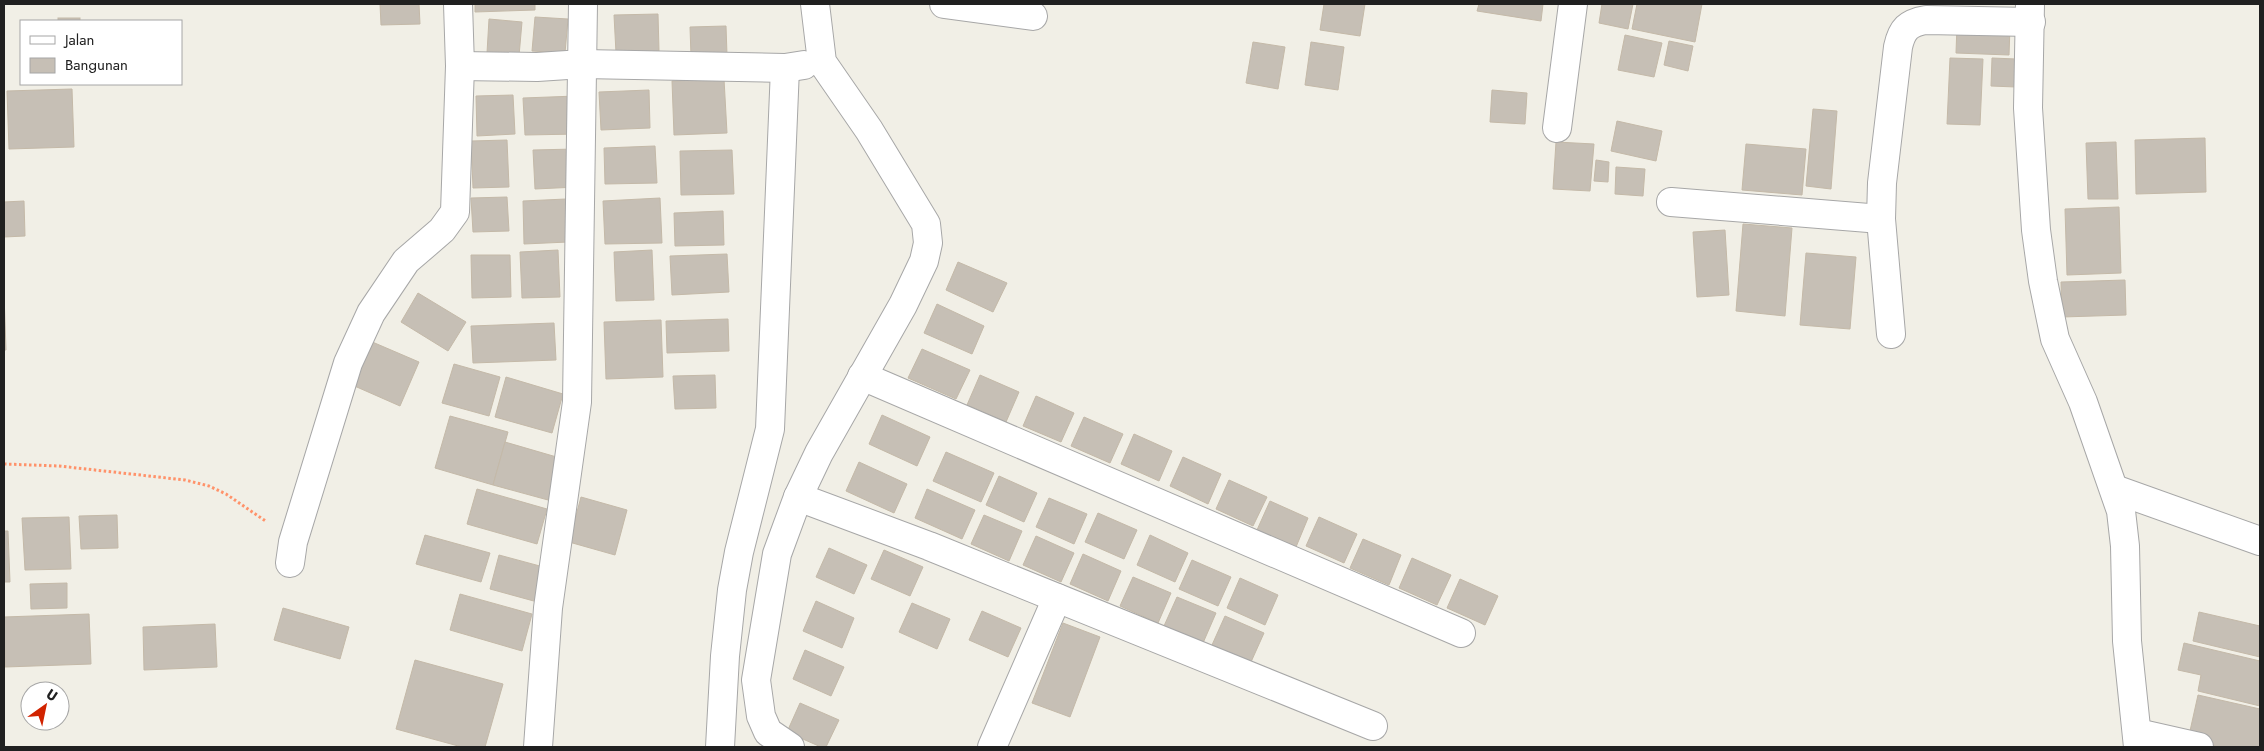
<svg xmlns="http://www.w3.org/2000/svg" width="2264" height="751" font-family="Jost,sans-serif">
<style>
.building{fill:#c6bfb5;stroke:#c4b9a8}
.lines{fill:none;stroke-linecap:round;stroke-linejoin:round}
.minor-casing{stroke:#a7a7a7;stroke-width:30}
.path{stroke:#ff926a;stroke-width:3;stroke-dasharray:2.5 2.5;stroke-linecap:butt}
.minor{stroke:#fff;stroke-width:28}
</style>
<rect width="100%" height="100%" fill="#f1efe6"/>
<g class="building">
<path d="M380 4H419L420 24 381 25Z"/>
<path d="M475 4H535V10L475 12Z"/>
<path d="M1324 4H1365L1360 36 1320 30Z"/>
<path d="M1479 4H1543L1541 21 1477 11Z"/>
<path d="M1602 4H1633L1628 29 1599 23Z"/>
<path d="M1637 4H1702L1695 42 1632 29Z"/>
<path d="M658 14 659 51 616 53 614 15Z"/>
<path d="M535 17 568 19 565 53 532 51Z"/>
<rect x="58" y="18" width="22" height="3"/>
<path d="M489 19 522 22 519 56 487 53Z"/>
<path d="M1957 25 2010 27 2009 55 1956 53Z"/>
<path d="M726 26 727 55 691 56 690 27Z"/>
<path d="M1625 35 1662 43 1654 77 1618 70Z"/>
<path d="M1669 41 1693 46 1688 71 1664 65Z"/>
<path d="M1253 42 1285 47 1278 89 1246 83Z"/>
<path d="M1311 42 1344 47 1338 90 1305 85Z"/>
<path d="M1950 58 1983 59 1980 125 1947 124Z"/>
<path d="M1992 58 2016 59V87L1991 86Z"/>
<path d="M724 79 727 133 674 135 672 81Z"/>
<path d="M72 89 74 147 9 149 7 91Z"/>
<path d="M649 90 650 128 601 130 599 92Z"/>
<path d="M1492 90 1527 93 1525 124 1490 122Z"/>
<path d="M513 95 515 134 477 136 476 96Z"/>
<path d="M576 96 578 134 525 135 523 98Z"/>
<path d="M1813 109 1837 111 1831 189 1806 186Z"/>
<path d="M1617 121 1662 131 1656 161 1611 151Z"/>
<path d="M2205 138 2206 192 2136 194 2135 140Z"/>
<path d="M507 140 509 187 473 188 471 141Z"/>
<path d="M1556 142 1594 144 1590 191 1553 189Z"/>
<path d="M2116 142 2118 199H2088L2086 143Z"/>
<path d="M1746 144 1806 149 1802 195 1742 190Z"/>
<path d="M655 146 657 183 605 184 604 148Z"/>
<path d="M575 149 577 187 535 189 533 150Z"/>
<path d="M732 150 734 194 681 195 680 151Z"/>
<path d="M1596 160 1609 162 1608 182 1594 181Z"/>
<path d="M1616 167 1645 169 1643 196 1615 194Z"/>
<path d="M507 197 509 231 473 232 471 198Z"/>
<path d="M660 198 662 243 605 244 603 201Z"/>
<path d="M566 199 568 242 524 244 523 201Z"/>
<path d="M24 201 25 236 4 237V202Z"/>
<path d="M2119 207 2121 273 2067 275 2065 209Z"/>
<path d="M723 211 724 245 675 246 674 213Z"/>
<path d="M1743 224 1792 228 1785 316 1736 311Z"/>
<path d="M1725 230 1729 295 1697 297 1693 232Z"/>
<path d="M558 250 560 297 522 298 520 252Z"/>
<path d="M652 250 654 300 616 301 614 252Z"/>
<path d="M1806 253 1856 257 1850 329 1800 325Z"/>
<path d="M727 254 729 292 672 295 670 256Z"/>
<path d="M471 255H510L511 297 472 298Z"/>
<path d="M958 262 1007 283 993 312 946 290Z"/>
<path d="M2125 280 2126 315 2062 317 2061 282Z"/>
<path d="M418 293 466 322 448 351 401 322Z"/>
<path d="M4 294 6 350H4Z"/>
<path d="M937 304 984 326 972 354 924 333Z"/>
<path d="M728 319 729 351 667 353 666 321Z"/>
<path d="M661 320 663 377 606 379 604 322Z"/>
<path d="M554 323 556 360 473 363 471 326Z"/>
<path d="M370 341 419 362 400 406 350 384Z"/>
<path d="M922 349 970 370 956 399 908 378Z"/>
<path d="M454 364 500 377 489 416 442 403Z"/>
<path d="M715 375 716 408 675 409 673 376Z"/>
<path d="M980 375 1019 392 1006 422 967 405Z"/>
<path d="M506 377 563 394 552 433 495 417Z"/>
<path d="M1036 396 1074 413 1061 442 1023 426Z"/>
<path d="M882 415 930 437 917 466 869 444Z"/>
<path d="M450 416 508 432 493 485 435 468Z"/>
<path d="M1084 417 1123 434 1110 463 1071 446Z"/>
<path d="M1134 434 1172 451 1159 481 1121 464Z"/>
<path d="M505 442 560 458 548 500 493 485Z"/>
<path d="M946 452 994 473 981 502 933 481Z"/>
<path d="M1183 457 1221 474 1208 504 1170 486Z"/>
<path d="M859 462 907 484 894 513 846 491Z"/>
<path d="M999 476 1037 493 1024 522 986 505Z"/>
<path d="M1229 480 1267 497 1253 526 1216 509Z"/>
<path d="M477 489 547 509 537 544 467 524Z"/>
<path d="M927 489 975 510 962 539 915 518Z"/>
<path d="M581 497 627 510 615 555 569 542Z"/>
<path d="M1049 498 1087 514 1074 544 1036 527Z"/>
<path d="M1270 501 1308 518 1296 547 1257 530Z"/>
<path d="M1098 513 1137 530 1124 559 1085 542Z"/>
<path d="M117 515 118 548 81 549 79 516Z"/>
<path d="M984 515 1022 531 1009 561 971 544Z"/>
<path d="M69 517 71 569 25 570 22 518Z"/>
<path d="M1319 517 1357 534 1344 563 1306 546Z"/>
<path d="M4 531H8L10 582H4Z"/>
<path d="M425 535 490 553 481 582 416 564Z"/>
<path d="M1150 535 1188 553 1175 582 1137 565Z"/>
<path d="M1036 536 1074 553 1061 582 1023 565Z"/>
<path d="M1363 539 1401 555 1389 585 1350 568Z"/>
<path d="M829 548 867 565 854 594 816 577Z"/>
<path d="M884 550 923 567 910 596 871 579Z"/>
<path d="M1083 554 1121 571 1108 601 1070 584Z"/>
<path d="M499 555 551 569 541 603 490 589Z"/>
<path d="M1412 558 1451 575 1437 605 1399 588Z"/>
<path d="M1192 560 1231 577 1218 606 1179 589Z"/>
<path d="M1133 577 1171 593 1158 623 1120 606Z"/>
<path d="M1240 578 1278 595 1265 625 1227 608Z"/>
<path d="M1460 579 1498 596 1485 625 1447 608Z"/>
<path d="M67 583V608L31 609 30 584Z"/>
<path d="M460 594 532 614 522 651 450 630Z"/>
<path d="M1177 597 1216 613 1203 643 1164 626Z"/>
<path d="M816 601 854 618 842 648 803 631Z"/>
<path d="M912 603 950 619 937 649 899 632Z"/>
<path d="M283 608 349 627 340 659 274 640Z"/>
<path d="M982 611 1021 628 1008 657 969 640Z"/>
<path d="M2199 612 2260 626V657L2193 641Z"/>
<path d="M89 614 91 664 5 667 4 617Z"/>
<path d="M1225 616 1264 633 1251 662 1212 645Z"/>
<path d="M1063 623 1100 637 1070 717 1032 703Z"/>
<path d="M215 624 217 667 144 670 143 627Z"/>
<path d="M2184 643 2260 661V706L2198 691 2201 675 2178 670Z"/>
<path d="M805 650 844 667 831 696 793 679Z"/>
<path d="M415 660 503 684 485 747H462L396 729Z"/>
<path d="M2198 695 2260 709V747H2218L2188 740Z"/>
<path d="M800 703 839 720 826 747H821L787 732Z"/>
</g>
<g class="lines">
<g class="minor-casing">
<g id="minor">
<path d="M944 4 1033 16"/>
<path d="M2030 4 2028 108 2036 230 2043 281 2055 339 2083 402 2121 511 2125 546 2127 641 2138 747"/>
<path d="M460 66 537 67 583 64 785 68 804 65"/>
<path d="M1557 128 1573 4"/>
<path d="M1671 202 1881 219"/>
<path d="M1891 334 1881 219 1882 183 1898 47C1902 29 1908 23 1926 20L2031 22"/>
<path d="M862 376 1461 633"/>
<path d="M2114 489 2260 541"/>
<path d="M798 497 929 546 1373 726"/>
<path d="M290 563 293 542 348 363 371 313 406 261 442 230 455 212 460 66 458 4"/>
<path d="M2137 733 2199 747"/>
<path d="M538 747 548 608 577 402 583 4"/>
<path d="M720 747 725 656 732 590 739 552 770 429 785 68"/>
<path d="M790 747 768 732 761 716 756 680 777 554 798 497 819 453 903 305 924 261 928 243 926 224 869 130 822 62 815 4"/>
<path d="M992 747 1057 598"/>
</g>
</g>
<path class="path" d="M4 464 59 466 185 480 209 486 226 494 267 522"/>
<use href="#minor" class="minor"/>
</g>
<rect width="2264" height="751" fill="none" stroke="#202020" stroke-width="10"/>
<rect x="20" y="20" width="162" height="65" fill="#ffffff" stroke="#a6a6a6"/>
<rect x="30" y="36" width="25" height="8" fill="#ffffff" stroke="#a6a6a6"/>
<text x="65" y="45" font-size="15" fill="#202020">Jalan</text>
<rect x="30" y="58" width="25" height="15" fill="#c6bfb5" stroke="#a6a6a6"/>
<text x="65" y="70" font-size="15" fill="#202020">Bangunan</text>
<g transform="translate(45 706) rotate(33)"><circle r="24" fill="#ffffff" stroke="#a6a6a6"/>
<path d="M0-4L9 19L0 12L-9 19Z" fill="#d12300"/>
<text y="-8" font-size="14" font-weight="bold" text-anchor="middle" fill="#202020">U</text>
</g>
</svg>
